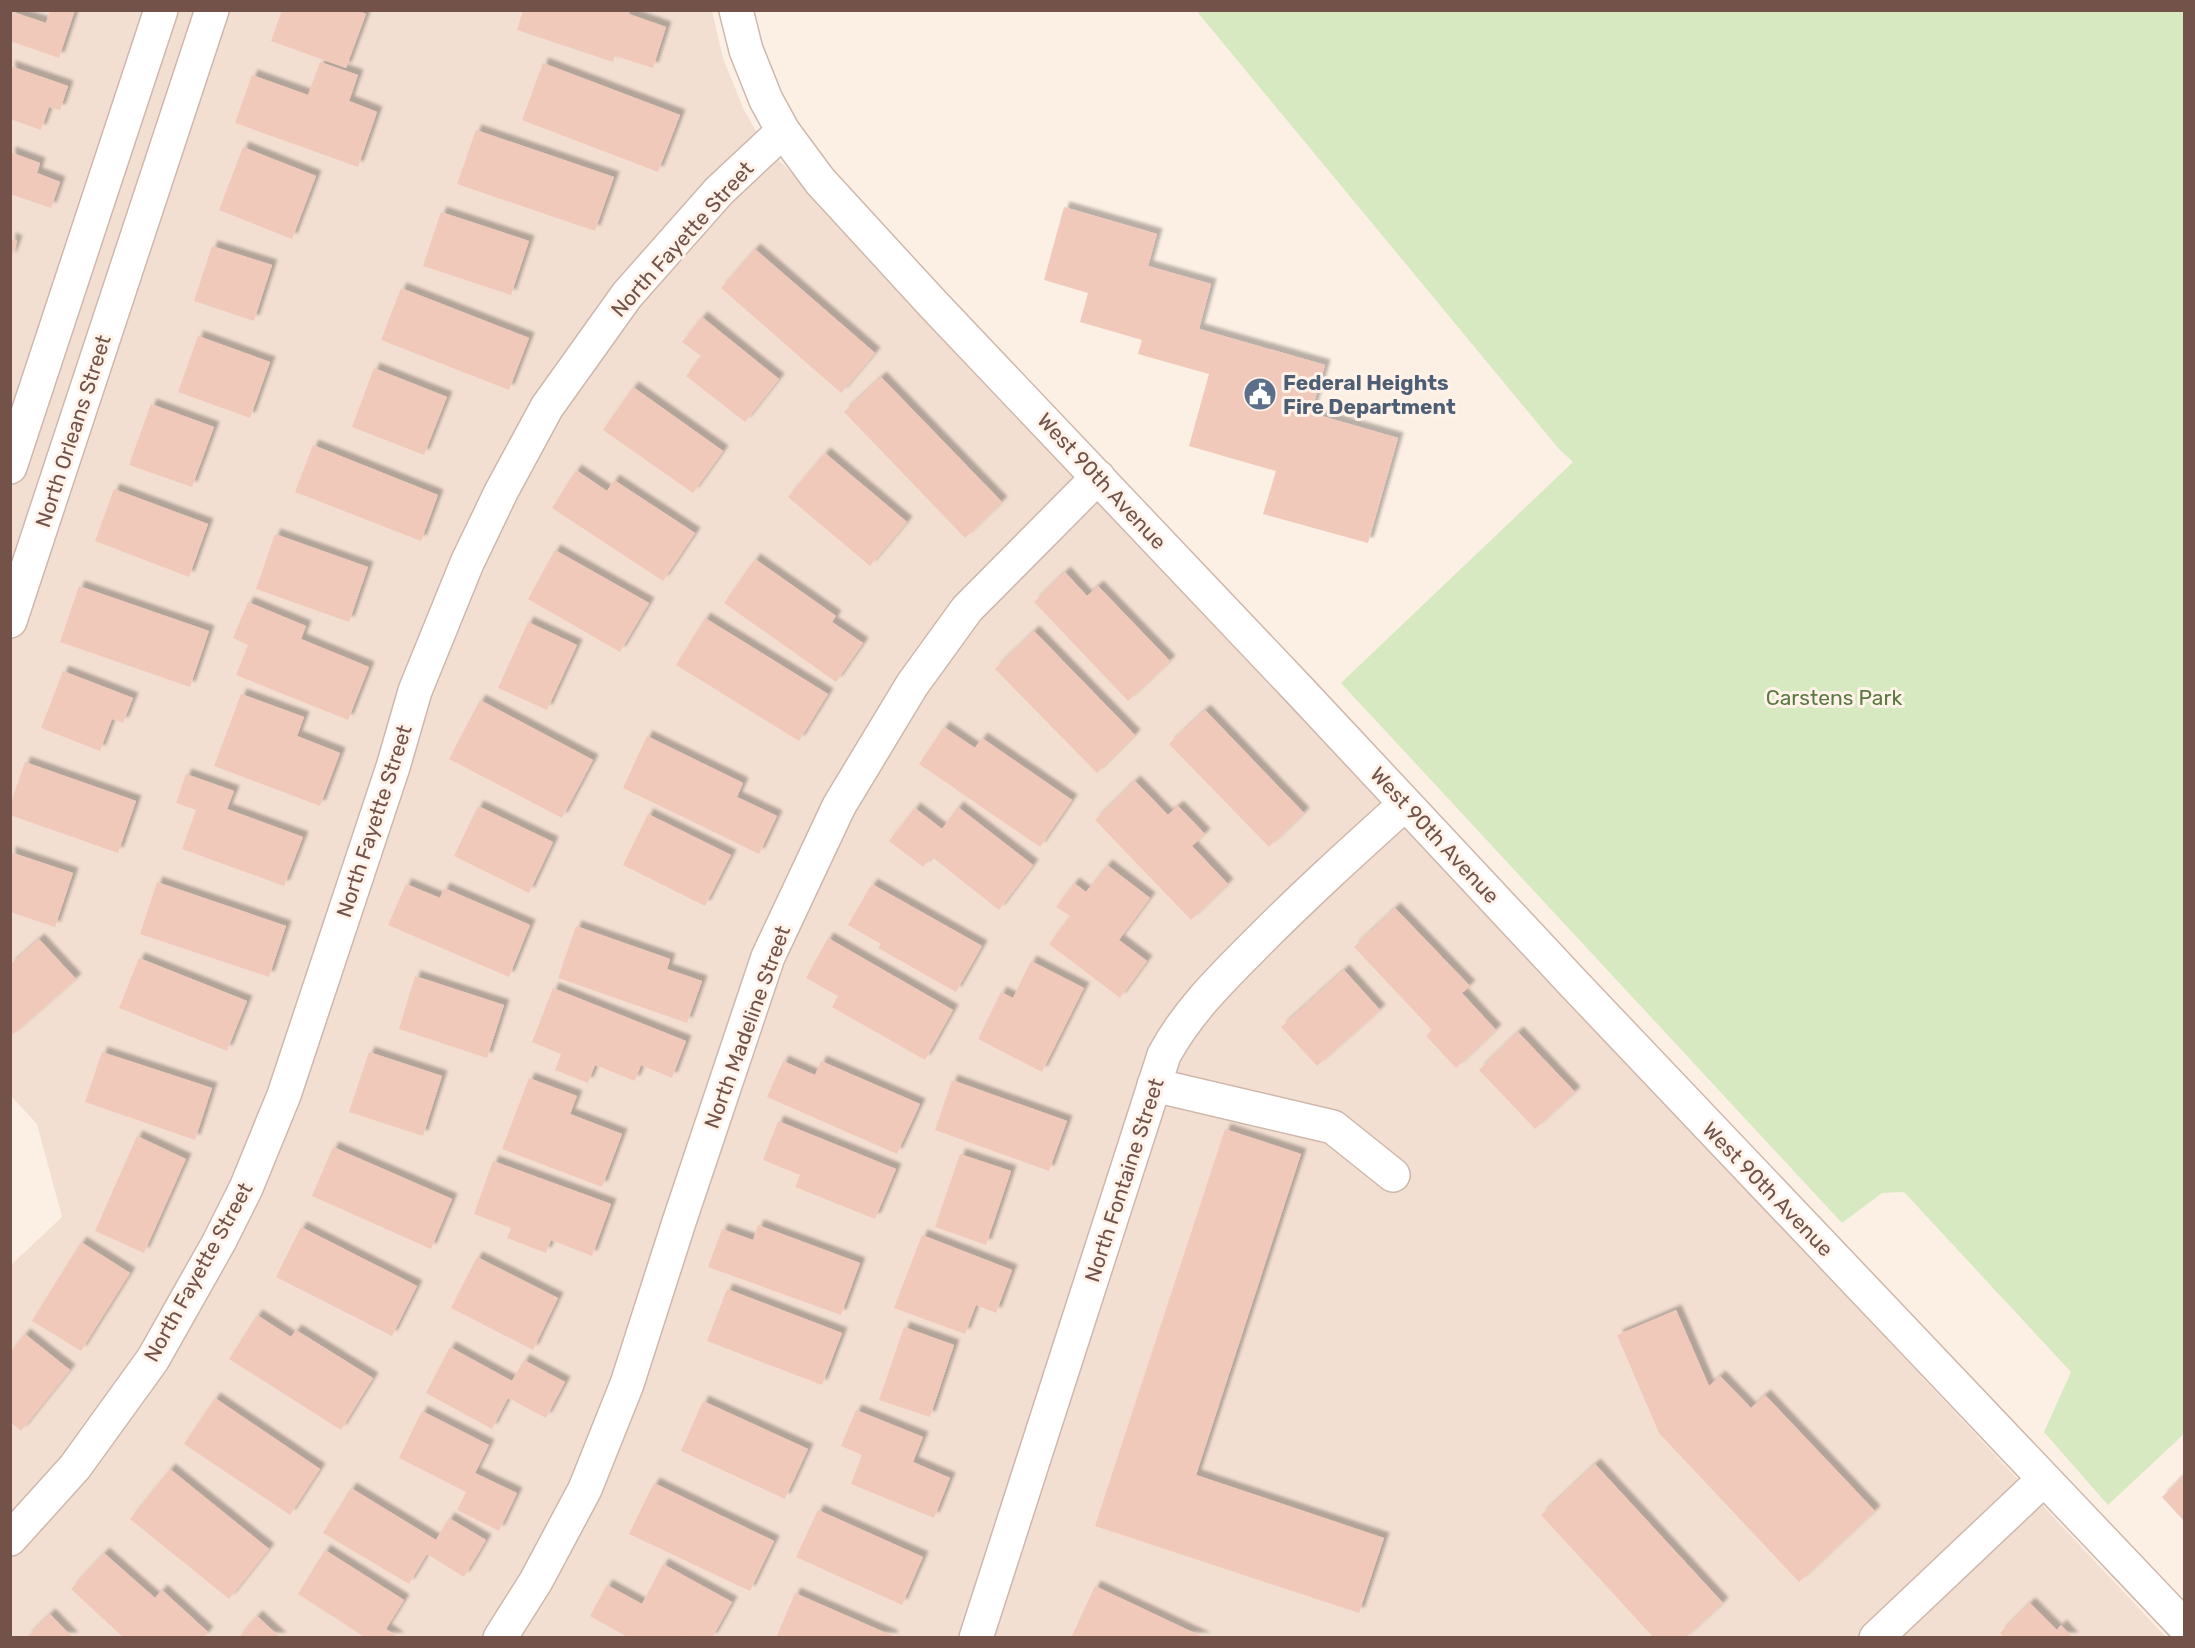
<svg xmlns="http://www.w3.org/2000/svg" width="2195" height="1648" font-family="Rubik,sans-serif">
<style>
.residential{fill:#f3dfd1}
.green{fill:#d7e9c1}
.building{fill:#f1c9bb;filter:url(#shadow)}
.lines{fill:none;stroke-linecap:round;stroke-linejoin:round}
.minor-casing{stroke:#cfb7ac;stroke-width:36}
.minor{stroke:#fff;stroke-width:33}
.labels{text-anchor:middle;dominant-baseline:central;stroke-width:6;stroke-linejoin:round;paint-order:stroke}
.street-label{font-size:21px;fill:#735249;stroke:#fff3e9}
.service-label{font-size:21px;font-weight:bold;fill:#4e5e75;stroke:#fff3e9;text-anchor:start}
.park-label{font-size:21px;fill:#5a7942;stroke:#fff3e9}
</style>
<defs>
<filter id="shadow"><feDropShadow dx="5.5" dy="-5.5" stdDeviation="1.5" flood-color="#0004"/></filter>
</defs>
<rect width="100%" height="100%" fill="#fcefe3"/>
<path class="residential" d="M11 11H712L723 58 744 110 763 143 2166 1637H11V1265L62 1217 37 1124 11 1096Z"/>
<path class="green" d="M1198 11H2184V1434L2108 1505 2044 1432 2071 1372 1904 1192 1882 1193 1842 1223 1341 683 1573 462 1559 449 1199 14Z"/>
<g class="building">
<path d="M50 10H75L59 58 10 41V11L46 23Z"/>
<path d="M282 10H356L366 14 346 68 271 41Z"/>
<path d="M523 10H630L629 14 666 27 653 68 615 56 613 62 517 30Z"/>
<path d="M320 62 358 75 349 101 377 112 358 167 235 123 252 75 308 95Z"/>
<path d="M543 63 680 115 658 172 522 120Z"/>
<path d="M10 66 68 86 60 110 49 107 41 130 10 119Z"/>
<path d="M476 130 614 177 595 231 457 184Z"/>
<path d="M243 147 316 176 292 239 219 210Z"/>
<path d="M10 152 40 163 37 173 60 182 51 208 10 194Z"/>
<path d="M1064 207 1157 234 1148 266 1211 284 1199 329 1325 365 1311 413 1398 438 1368 543 1263 514 1276 471 1189 446 1209 374 1138 354 1142 340 1080 322 1088 293 1044 280Z"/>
<path d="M441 212 529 241 511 295 423 266Z"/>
<path d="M10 238 17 241 11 258H10Z"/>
<path d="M212 246 272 265 254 321 194 301Z"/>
<path d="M755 249 875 353 841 393 721 288Z"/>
<path d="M401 288 529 338 509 390 381 340Z"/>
<path d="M702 317 779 379 745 422 686 376 701 356 682 342Z"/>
<path d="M198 336 270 362 250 418 178 392Z"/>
<path d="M374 368 447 397 424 455 352 427Z"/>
<path d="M881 377 1002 502 965 538 844 412Z"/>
<path d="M633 387 723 451 693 493 603 430Z"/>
<path d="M151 404 214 427 192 487 129 465Z"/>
<path d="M313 445 438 495 421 541 295 492Z"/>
<path d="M825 453 907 522 870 566 788 497Z"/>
<path d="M576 470 607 491 614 480 695 533 663 581 552 508Z"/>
<path d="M114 489 208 524 189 577 95 541Z"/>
<path d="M275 534 368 567 349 622 256 589Z"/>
<path d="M555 550 649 603 620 652 528 599Z"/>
<path d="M755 559 836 616 832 622 863 643 836 682 724 603Z"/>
<path d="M1065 572 1087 596 1098 586 1170 661 1128 701 1034 602Z"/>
<path d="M79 586 209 631 190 687 60 642Z"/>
<path d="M248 602 306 626 301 639 369 667 348 720 236 675 248 645 233 638Z"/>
<path d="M705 618 828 694 799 741 676 665Z"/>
<path d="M528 622 577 645 547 710 498 688Z"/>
<path d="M1034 631 1135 735 1097 773 995 669Z"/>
<path d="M63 671 133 698 123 723 112 719 100 751 41 728Z"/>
<path d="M241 694 304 717 297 736 340 753 320 806 214 766Z"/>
<path d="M480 700 593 760 562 818 449 759Z"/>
<path d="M1205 710 1304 813 1269 847 1169 744Z"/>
<path d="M944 727 975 748 982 738 1072 800 1040 847 919 764Z"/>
<path d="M647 736 743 783 737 797 777 816 759 854 623 788Z"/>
<path d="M25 762 136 801 118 853 10 815V805Z"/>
<path d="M186 774 234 791 227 809 303 837 284 886 182 849 196 810 176 803Z"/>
<path d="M1135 781 1168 815 1178 806 1205 834 1192 846 1228 884 1191 920 1095 820Z"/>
<path d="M478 806 553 842 529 893 454 856Z"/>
<path d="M958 807 1033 865 999 910 932 857 923 867 889 841 915 808 942 829Z"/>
<path d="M648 814 731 855 705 906 623 865Z"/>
<path d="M10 852 73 873 55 927 10 912Z"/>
<path d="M1107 865 1150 898 1119 940 1147 961 1120 998 1049 944 1070 916 1056 907 1074 883 1086 892Z"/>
<path d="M157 882 286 926 269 977 140 934Z"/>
<path d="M406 884 440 898 444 888 530 925 509 977 388 925Z"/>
<path d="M872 884 982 946 956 992 878 948 881 944 848 925Z"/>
<path d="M1395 908 1470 986 1462 993 1496 1030 1456 1068 1426 1036 1432 1030 1354 947Z"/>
<path d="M576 926 670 959 667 969 702 981 687 1023 558 978Z"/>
<path d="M828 938 953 1010 925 1060 832 1007 838 996 806 978Z"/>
<path d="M39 939 76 979 10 1037V965Z"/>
<path d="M139 958 247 1001 227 1051 119 1008Z"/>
<path d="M1031 961 1084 988 1042 1072 978 1039 1001 992 1013 998Z"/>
<path d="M1344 970 1380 1010 1317 1066 1281 1027Z"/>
<path d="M415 976 504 1005 487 1058 399 1029Z"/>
<path d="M553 988 686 1041 672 1078 641 1065 635 1081 595 1065 588 1083 555 1070 561 1054 532 1042Z"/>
<path d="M1518 1032 1575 1092 1535 1129 1479 1070Z"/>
<path d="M102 1052 212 1088 195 1140 85 1102Z"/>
<path d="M369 1052 442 1076 423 1136 349 1112Z"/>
<path d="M783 1061 815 1075 821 1061 920 1104 897 1154 767 1097Z"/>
<path d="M529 1078 577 1096 570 1114 622 1134 602 1187 502 1149Z"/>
<path d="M952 1080 1067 1121 1049 1171 935 1130Z"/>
<path d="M778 1121 896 1169 875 1219 795 1187 800 1175 763 1160Z"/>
<path d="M1225 1129 1301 1154 1196 1475 1384 1538 1359 1613 1095 1526Z"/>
<path d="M137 1136 186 1159 144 1253 95 1231Z"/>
<path d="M333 1147 452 1199 431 1249 312 1196Z"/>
<path d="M960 1154 1011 1171 986 1245 935 1227Z"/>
<path d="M493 1161 611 1204 592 1256 551 1240 546 1253 507 1238 511 1228 474 1214Z"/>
<path d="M758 1225 860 1263 841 1315 708 1267 722 1229 753 1240Z"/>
<path d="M301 1227 417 1286 392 1336 276 1277Z"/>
<path d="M922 1235 1012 1270 996 1313 976 1305 965 1334 894 1308Z"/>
<path d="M81 1242 130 1273 81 1351 32 1321Z"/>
<path d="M477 1257 558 1298 533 1350 451 1308Z"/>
<path d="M727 1289 842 1333 822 1385 707 1341Z"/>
<path d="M1676 1310 1709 1386 1720 1376 1751 1408 1765 1395 1875 1511 1799 1582 1659 1433 1617 1335Z"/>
<path d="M257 1315 291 1337 296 1330 373 1378 341 1430 229 1359Z"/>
<path d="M904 1327 954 1345 930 1417 879 1400Z"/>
<path d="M25 1334 70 1370 21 1431 10 1422V1352Z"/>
<path d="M450 1347 512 1381 524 1360 565 1382 546 1418 508 1398 492 1429 426 1393Z"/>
<path d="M215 1398 320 1469 290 1515 184 1444Z"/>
<path d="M703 1401 808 1449 785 1499 681 1451Z"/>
<path d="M856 1410 923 1437 913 1462 950 1478 934 1518 851 1484 862 1455 841 1446Z"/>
<path d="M422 1411 489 1445 475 1473 517 1493 499 1531 457 1510 466 1492 399 1458Z"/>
<path d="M1595 1464 1723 1603 1685 1638H1654L1541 1515Z"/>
<path d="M170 1469 269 1549 229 1599 130 1519Z"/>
<path d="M2184 1475V1521L2162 1497Z"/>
<path d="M654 1483 774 1541 750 1591 629 1534Z"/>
<path d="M351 1488 436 1540 449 1518 486 1540 464 1577 427 1554 409 1584 323 1533Z"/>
<path d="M818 1510 923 1557 902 1605 796 1557Z"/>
<path d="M325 1550 404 1600 386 1629 399 1638H366L298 1594Z"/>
<path d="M104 1553 155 1598 162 1590 208 1632 203 1638H124L71 1589Z"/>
<path d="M663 1564 732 1602 712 1638H690L685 1635 683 1638H629L590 1616 607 1585 642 1604Z"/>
<path d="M1095 1586 1205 1638H1071Z"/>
<path d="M795 1593 893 1636 892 1638H776Z"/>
<path d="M2030 1603 2057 1630 2061 1625 2073 1638H2005L2000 1633Z"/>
<path d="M50 1614 73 1638H26Z"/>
<path d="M257 1616 281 1638H238Z"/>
</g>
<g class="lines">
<g class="minor-casing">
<g id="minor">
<path d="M736 10 746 50 766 100 783 131 820 181 932 303 1301 692 1575 985 2184 1626"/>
<path d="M10 467 161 10"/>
<path d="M10 621 212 10"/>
<path d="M1154 1085 1333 1127 1393 1175"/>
<path d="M10 1539 75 1467 153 1359 219 1242 246 1188 284 1095 393 767 415 691 467 563 501 492 547 407 627 295 719 191 783 131"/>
<path d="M500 1638 536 1581 585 1489 627 1384 679 1222 768 957 839 806 912 685 967 609 1098 477"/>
<path d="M976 1638 1164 1055C1186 1014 1218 982 1251 949 1301 898 1353 851 1405 804"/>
<path d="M1876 1638 2044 1479"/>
</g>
</g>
<use href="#minor" class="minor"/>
</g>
<defs>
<g id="civic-disc" transform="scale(1.725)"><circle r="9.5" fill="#5c6f8a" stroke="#fff3e9"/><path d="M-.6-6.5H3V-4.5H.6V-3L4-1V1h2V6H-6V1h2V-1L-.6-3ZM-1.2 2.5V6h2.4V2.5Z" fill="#fff"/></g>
</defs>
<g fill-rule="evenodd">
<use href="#civic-disc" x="1260" y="394"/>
</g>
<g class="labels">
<g class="street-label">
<text transform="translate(682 239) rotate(-48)">North Fayette Street</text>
<text transform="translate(73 431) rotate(-72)">North Orleans Street</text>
<text transform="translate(1102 481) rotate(47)">West 90th Avenue</text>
<text transform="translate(374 821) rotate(-72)">North Fayette Street</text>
<text transform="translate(1435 835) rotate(47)">West 90th Avenue</text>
<text transform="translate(747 1027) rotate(-70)">North Madeline Street</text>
<text transform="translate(1124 1180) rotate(-72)">North Fontaine Street</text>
<text transform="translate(1768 1189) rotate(46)">West 90th Avenue</text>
<text transform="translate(198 1272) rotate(-61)">North Fayette Street</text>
</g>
<g class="service-label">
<text x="1283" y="382">Federal Heights<tspan x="1283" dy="24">Fire Department</tspan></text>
</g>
<g class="park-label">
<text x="1834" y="697">Carstens Park</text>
</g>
</g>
<rect width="2195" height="1648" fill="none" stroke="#735249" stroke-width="24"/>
</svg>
